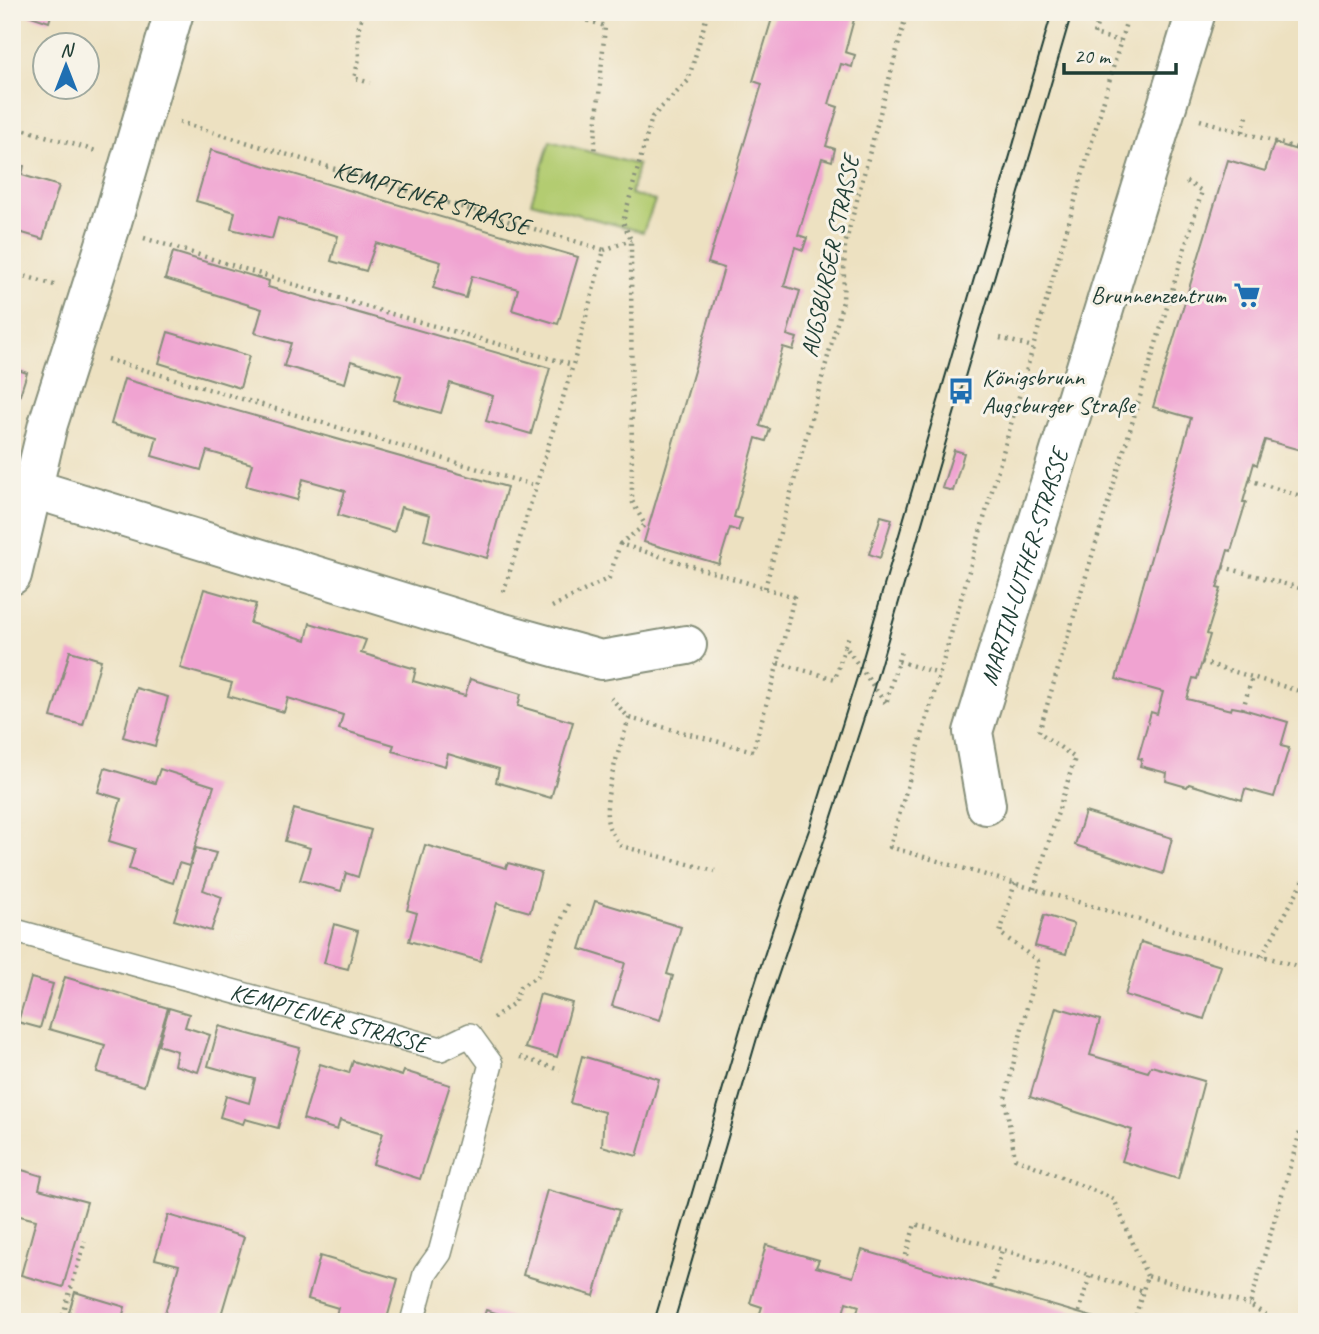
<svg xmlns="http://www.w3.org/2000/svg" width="1319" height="1334" font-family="Caveat,sans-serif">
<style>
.green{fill:#b3cc71;stroke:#698452;stroke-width:2}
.building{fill:#f0a3d1}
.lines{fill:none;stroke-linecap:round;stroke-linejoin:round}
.lane-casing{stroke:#868f7a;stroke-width:26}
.street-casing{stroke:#868f7a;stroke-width:42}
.path{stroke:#868f7a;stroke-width:4.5;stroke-dasharray:2 5;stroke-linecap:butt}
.lane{stroke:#fff;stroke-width:23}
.street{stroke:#fff;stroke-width:38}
.tram{stroke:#1f3d34;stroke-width:2}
.labels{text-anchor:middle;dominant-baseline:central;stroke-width:6;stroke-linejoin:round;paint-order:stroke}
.street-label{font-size:24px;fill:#1f3d34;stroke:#f7f3e8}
.poi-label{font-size:24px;fill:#1f3d34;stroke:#f7f3e8;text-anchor:end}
</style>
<rect width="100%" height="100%" fill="#f7f3e8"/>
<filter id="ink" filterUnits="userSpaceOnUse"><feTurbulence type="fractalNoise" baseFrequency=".0143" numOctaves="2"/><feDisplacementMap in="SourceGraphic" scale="14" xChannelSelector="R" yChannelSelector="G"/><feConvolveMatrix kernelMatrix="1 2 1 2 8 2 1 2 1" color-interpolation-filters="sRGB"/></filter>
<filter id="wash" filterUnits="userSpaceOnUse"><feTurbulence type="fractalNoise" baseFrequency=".00686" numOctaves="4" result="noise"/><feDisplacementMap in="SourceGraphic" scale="28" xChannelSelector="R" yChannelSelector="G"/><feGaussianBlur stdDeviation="1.57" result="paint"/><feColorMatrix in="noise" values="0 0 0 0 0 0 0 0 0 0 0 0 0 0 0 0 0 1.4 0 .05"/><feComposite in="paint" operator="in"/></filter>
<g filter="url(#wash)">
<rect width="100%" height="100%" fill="#ede1c1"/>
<path class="green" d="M550 141 638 165 631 194 655 201 643 232 531 202Z"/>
<g id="blocks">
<g class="building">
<path d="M19 12H52L49 22Z"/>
<path d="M774 12H856L845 52 855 55 852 67 841 64 829 104 838 107 826 146 835 149 832 161 822 158 798 235 807 238 803 250 795 247 784 286 800 291 787 335 797 338 793 350 783 347 760 426 770 429 766 441 756 438 734 517 742 519 738 531 730 528 719 564 644 542 724 268 708 263 762 84 753 81Z"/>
<path d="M1274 143 1307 153V452L1265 440 1257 465 1254 463 1243 502H1246L1238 528 1231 551 1228 550 1217 588 1221 589 1207 634 1210 635 1197 679 1193 678 1187 699 1231 710 1232 707 1243 709 1288 722 1281 746 1289 748 1274 797 1245 789 1242 800 1189 784 1187 787 1166 781 1167 773 1140 766 1142 759 1138 758 1151 712 1157 714 1163 692 1116 679 1191 418 1153 407 1228 160 1265 171Z"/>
<path d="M211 150 578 257 558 324 512 310 518 289 472 276 466 298 433 288 441 262 376 243 366 271 331 261 338 236 278 218 272 239 231 229 235 212 196 201Z"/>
<path d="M12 163 24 166 22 175 59 186 43 239 12 230Z"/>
<path d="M173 252 269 281 268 287 550 368 531 434 486 421 493 396 450 383 441 413 394 400 401 376 351 361 345 383 284 366 291 343 255 333 262 309 165 279Z"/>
<path d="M168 332 249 356 240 388 159 363Z"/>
<path d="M12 368 27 373 19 398 12 396Z"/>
<path d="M124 379 507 487 487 558 424 540 430 515 401 507 394 532 338 515 345 491 303 479 297 500 246 486 252 464 207 451 201 470 152 456 157 437 111 424Z"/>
<path d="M954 450 964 453 953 491 942 488Z"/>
<path d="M881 516 892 519 880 558 869 554Z"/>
<path d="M204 589 256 604 250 623 306 640 310 623 346 634 366 640 361 653 416 669 413 681 465 696 470 679 521 694 518 706 573 722 551 798 496 782 499 769 448 754 445 766 392 751 394 745 339 729 343 715 288 698 284 712 228 696 232 683 180 668Z"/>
<path d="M70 651 101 660 83 725 51 717Z"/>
<path d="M136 688 168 697 155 746 123 737Z"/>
<path d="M105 768 155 783 160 769 214 786 189 866 179 863 173 883 129 869 135 849 109 841 121 799 98 792Z"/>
<path d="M294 809 371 830 358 877 346 873 341 891 300 880 310 848 285 841Z"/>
<path d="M1085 812 1172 838 1163 874 1075 845Z"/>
<path d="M425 845 506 868 508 863 541 872 530 912 497 903 480 961 409 941 417 913 407 910Z"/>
<path d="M196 848 216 853 203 890 222 897 211 931 174 920Z"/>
<path d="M595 901 681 927 667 974 673 976 660 1020 612 1006 625 963 580 949Z"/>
<path d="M1044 915 1074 924 1066 954 1035 946Z"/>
<path d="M334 924 358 931 348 969 324 963Z"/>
<path d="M1141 942 1221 966 1204 1019 1125 995Z"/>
<path d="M65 977 168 1008 144 1086 97 1072 105 1045 49 1029Z"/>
<path d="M31 978 53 984 40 1028 18 1022Z"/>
<path d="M540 994 572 1003 557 1057 525 1048Z"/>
<path d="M1056 1007 1100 1020 1090 1055 1148 1072 1151 1066 1204 1081 1178 1179 1122 1161 1132 1130 1030 1097Z"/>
<path d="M169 1008 189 1014 185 1027 210 1035 198 1072 174 1065 177 1051 158 1045Z"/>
<path d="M219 1026 300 1048 278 1128 245 1119 243 1124 220 1117 226 1096 249 1103 255 1079 208 1066Z"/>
<path d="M582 1056 659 1079 637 1156 602 1146 604 1112 570 1103Z"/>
<path d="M353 1061 402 1076 404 1071 450 1085 420 1179 373 1164 383 1133 340 1120 337 1130 303 1119 320 1064 349 1073Z"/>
<path d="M12 1167 42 1176 39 1189 87 1202 63 1287 21 1275 36 1220 12 1214Z"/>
<path d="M547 1190 619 1210 594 1296 523 1275Z"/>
<path d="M168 1215 244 1237 219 1322H184L164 1316 179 1265 155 1259Z"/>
<path d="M766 1245 819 1260 816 1267 853 1277 862 1250 1109 1322H877V1319L857 1313 859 1306 846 1302 841 1322H757L762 1307 750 1303Z"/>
<path d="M320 1256 398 1279 386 1322H334L338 1308 308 1299Z"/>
<path d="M75 1292 125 1307 121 1322H66Z"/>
<path d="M486 1310 522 1321 521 1322H482Z"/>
</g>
</g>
</g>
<g filter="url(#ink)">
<use href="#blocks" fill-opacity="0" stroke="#868f7a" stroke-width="2"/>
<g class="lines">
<g class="lane-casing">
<g id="lane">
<path id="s2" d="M12 930 441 1049 470 1035 491 1064 440 1253 425 1274 412 1322"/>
</g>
</g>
<g class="street-casing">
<g id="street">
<path d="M34 489 493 630 601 660 687 645"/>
<path d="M12 575 48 424 110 229 174 12"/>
<path id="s3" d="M986 805 973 732 1196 12"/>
</g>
</g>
<g class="path">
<path d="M363 12 358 30 359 59 354 78 370 83"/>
<path d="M561 12 605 26 594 153"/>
<path d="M1101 12 1094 34 1120 41"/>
<path d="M1129 12 890 847 1307 969"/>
<path d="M1200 120 1307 151"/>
<path id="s1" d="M179 122 604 250 573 365 503 594"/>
<path d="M12 126 96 151"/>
<path d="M1243 132 1247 116"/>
<path d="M144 238 374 309 573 365"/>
<path d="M604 250 631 240"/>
<path d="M12 272 54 285"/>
<path d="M1000 338 1033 347"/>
<path d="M107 359 536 486"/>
<path d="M1249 480 1307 498"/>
<path d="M620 544 645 525 632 501 631 240 623 222 652 117 688 81 708 12"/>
<path d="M1223 567 1307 590"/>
<path d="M765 588 843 301 845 245 907 12"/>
<path d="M552 607 609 578 620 544 794 597 778 663 753 751 629 718 611 698"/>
<path d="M845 646 850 633"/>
<path d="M898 661 902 648"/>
<path d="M1202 662 1302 692"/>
<path d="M778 663 835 679 845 646 886 704 898 661 939 674"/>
<path d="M1307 674 1302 692 1307 694"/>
<path d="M1243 709 1252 677"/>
<path d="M629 718C621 745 600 801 609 827 611 833 617 840 621 846L715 871"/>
<path d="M1015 883 1000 933 1038 961 1005 1099 1015 1158 1114 1199 1147 1276"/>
<path d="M1034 889 1075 758 1039 732 1202 191 1185 181"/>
<path d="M1262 956 1307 874"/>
<path d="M493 1018 514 1003 520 987 538 976 568 904"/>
<path d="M520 1057 560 1070"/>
<path d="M904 1262 915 1224 1143 1291"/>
<path d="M991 1287 1002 1250"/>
<path d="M1079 1312 1090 1275"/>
<path d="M843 1313 851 1322"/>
<path d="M61 1322 85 1241"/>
<path d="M1134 1322 1147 1276 1250 1305"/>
<path d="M1278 1322 1250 1305 1307 1108"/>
</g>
<use href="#lane" class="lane"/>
<use href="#street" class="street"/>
<g class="tram">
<path d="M654 1322 740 1030 773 928 809 830 860 668 1052 12"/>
<path d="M674 1322 757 1038 826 835 874 687 1072 12"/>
</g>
</g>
</g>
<defs>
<g id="supermarket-bare" transform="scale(2.1)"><path d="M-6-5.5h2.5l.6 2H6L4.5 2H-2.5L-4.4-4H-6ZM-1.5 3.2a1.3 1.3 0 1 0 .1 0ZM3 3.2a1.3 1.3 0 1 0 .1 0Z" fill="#1f6fb2" stroke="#f7f3e8" stroke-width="2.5" paint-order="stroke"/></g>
<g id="bus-bare" transform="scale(2.1)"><path d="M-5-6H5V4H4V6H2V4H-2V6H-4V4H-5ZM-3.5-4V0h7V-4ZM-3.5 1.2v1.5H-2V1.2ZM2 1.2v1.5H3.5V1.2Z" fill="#1f6fb2" stroke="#f7f3e8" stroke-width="2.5" paint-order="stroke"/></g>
</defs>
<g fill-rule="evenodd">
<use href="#supermarket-bare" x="1247" y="295"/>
<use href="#bus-bare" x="961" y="391"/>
</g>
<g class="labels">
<g class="street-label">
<text stroke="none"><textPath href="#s1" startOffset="264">KEMPTENER STRASSE</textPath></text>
<text transform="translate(830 256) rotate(-78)">AUGSBURGER STRASSE</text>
<text stroke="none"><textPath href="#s3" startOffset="247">MARTIN-LUTHER-STRASSE</textPath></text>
<text stroke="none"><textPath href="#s2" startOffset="329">KEMPTENER STRASSE</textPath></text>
</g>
<g class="poi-label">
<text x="1226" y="295">Brunnenzentrum</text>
<text x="982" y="377" text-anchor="start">Königsbrunn<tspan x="982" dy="28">Augsburger Straße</tspan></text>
</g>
</g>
<rect width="1319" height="1334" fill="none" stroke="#f7f3e8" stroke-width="42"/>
<g transform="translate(66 66)"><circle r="33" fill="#f7f3e8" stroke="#a1aaa0" stroke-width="2"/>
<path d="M0-5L12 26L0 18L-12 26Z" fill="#1f6fb2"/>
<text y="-10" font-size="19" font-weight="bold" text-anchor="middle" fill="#1f3d34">N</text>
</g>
<path d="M1064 63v10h112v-10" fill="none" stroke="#1f3d34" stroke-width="3.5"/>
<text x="1074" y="63" font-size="21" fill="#1f3d34" stroke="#f7f3e8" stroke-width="5" paint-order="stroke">20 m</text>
</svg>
